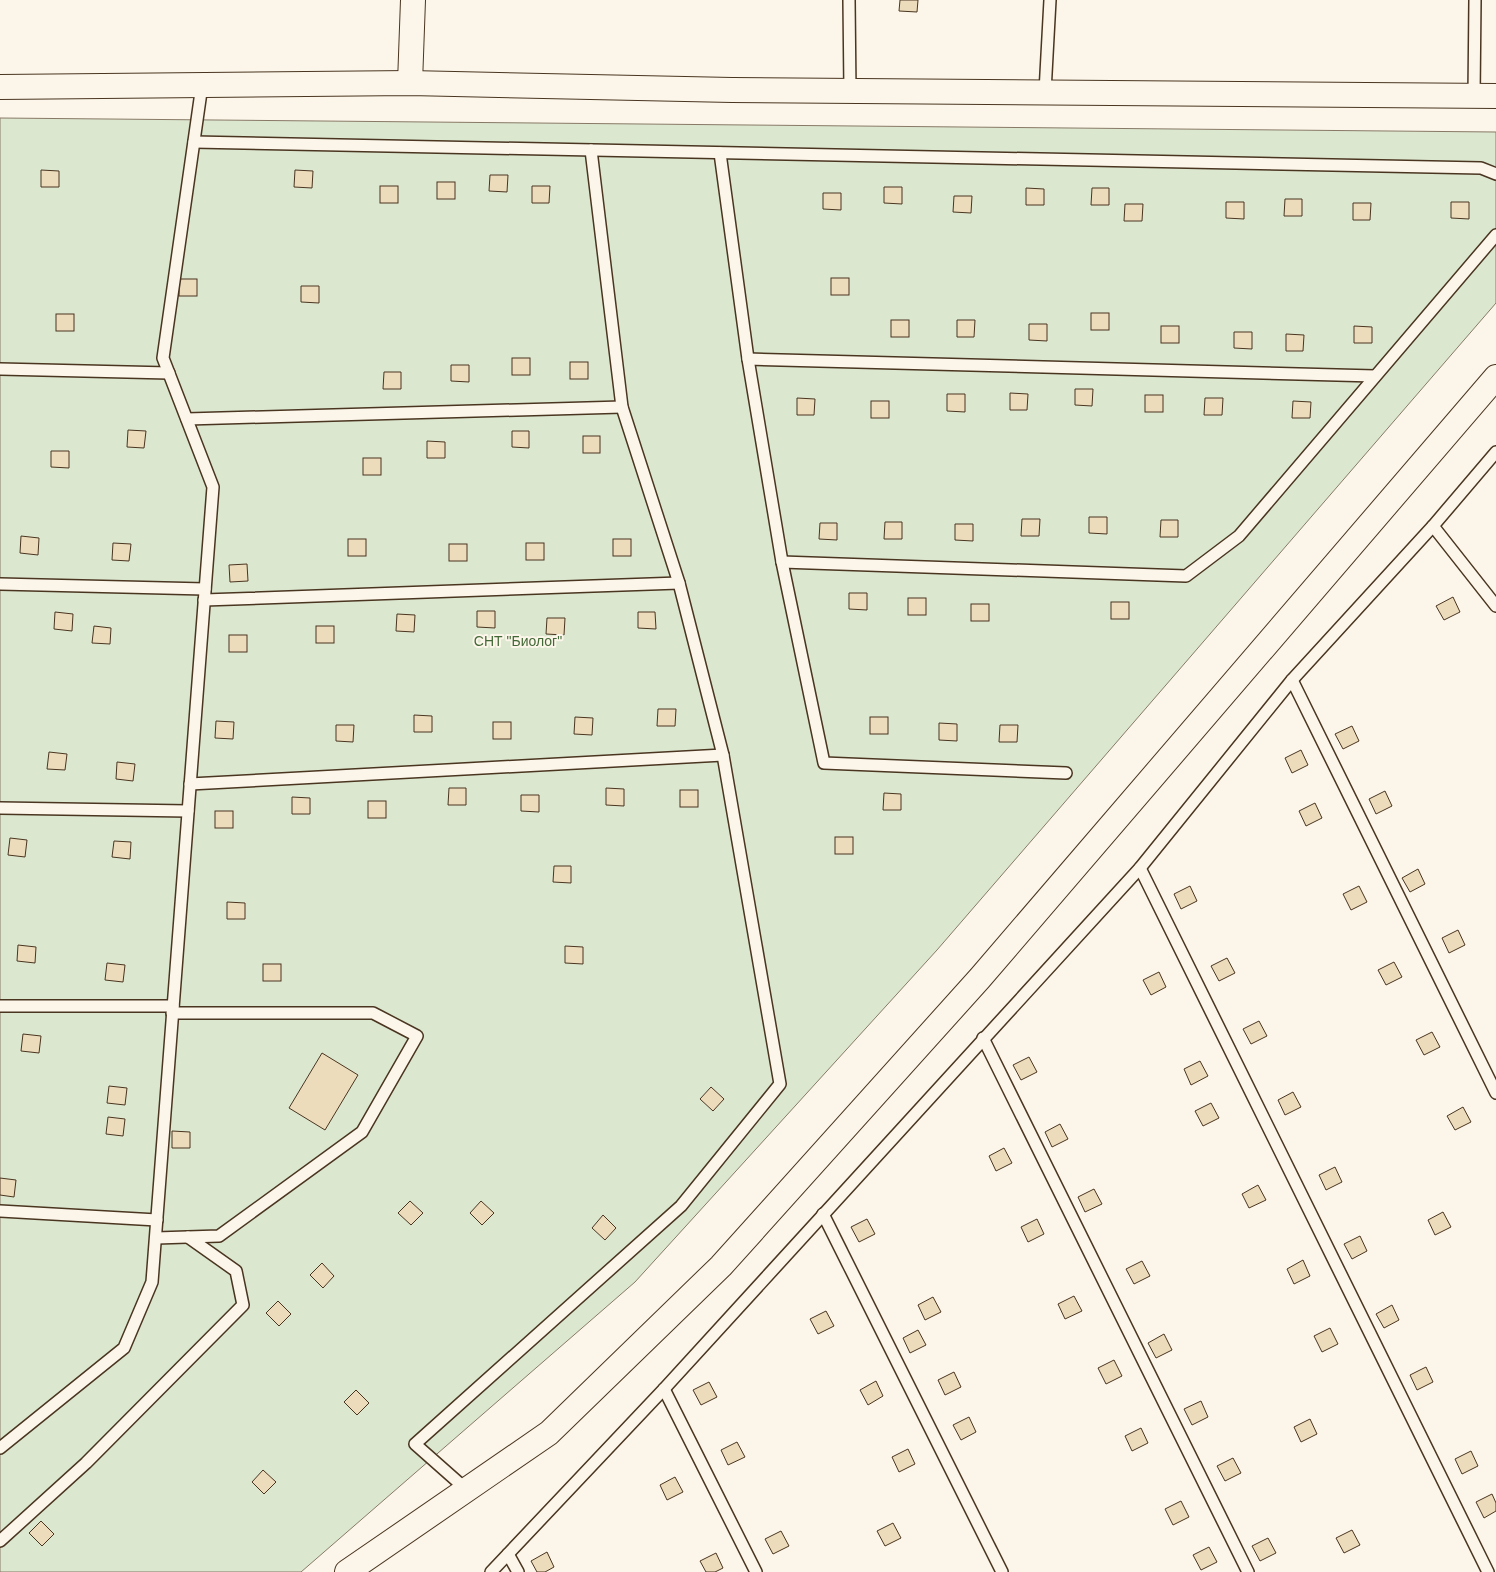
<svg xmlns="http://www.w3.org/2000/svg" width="1496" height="1572" font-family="Helvetica,sans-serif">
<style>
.green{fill:#dce7d0;stroke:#887966}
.building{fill:#ecdcbc;stroke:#4a3520}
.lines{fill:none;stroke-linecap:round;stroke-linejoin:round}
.lane-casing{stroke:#4a3520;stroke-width:14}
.street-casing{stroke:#4a3520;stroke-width:26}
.lane{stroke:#fbf6e9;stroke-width:11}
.street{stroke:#fbf6e9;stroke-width:24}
.labels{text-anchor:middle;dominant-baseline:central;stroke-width:4;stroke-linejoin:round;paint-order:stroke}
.park-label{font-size:14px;fill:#436837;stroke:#fbf6e9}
</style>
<rect width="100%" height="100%" fill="#fbf6e9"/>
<path class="green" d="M0 118 1496 132V303L937 950 635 1282 301 1572H0Z"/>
<g class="building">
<path d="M900 0H918L917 12 899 11Z"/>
<path d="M41 170 59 171V187H41Z"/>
<path d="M295 170 313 171 312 188 294 187Z"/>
<path d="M490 175H508L507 192 489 191Z"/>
<rect x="437" y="182" width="18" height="17"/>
<rect x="380" y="186" width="18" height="17"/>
<path d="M532 186H550L549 203H532Z"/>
<path d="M884 187H902V204L884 203Z"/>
<path d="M1026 188 1044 189V205H1026Z"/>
<path d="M1092 188H1109V205H1091Z"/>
<path d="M823 193H841V210L823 209Z"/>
<path d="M954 196H972L971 213 953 212Z"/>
<path d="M1285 199H1302V216H1284Z"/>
<path d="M1226 202H1244V219L1226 218Z"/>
<path d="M1451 202H1469V219L1451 218Z"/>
<path d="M1353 203H1371L1370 220H1353Z"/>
<path d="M1125 204H1143L1142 221H1124Z"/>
<rect x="831" y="278" width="18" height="17"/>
<rect x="179" y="279" width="18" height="17"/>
<path d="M301 286H319V303L301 302Z"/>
<rect x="1091" y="313" width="18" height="17"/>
<rect x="56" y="314" width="18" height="17"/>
<rect x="891" y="320" width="18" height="17"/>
<path d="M957 320H975L974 337H957Z"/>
<path d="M1029 324H1047V341L1029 340Z"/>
<rect x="1161" y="326" width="18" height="17"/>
<path d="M1354 326 1372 327V343H1354Z"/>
<path d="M1234 332H1252V349L1234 348Z"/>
<path d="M1286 334 1304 335 1303 351H1286Z"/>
<rect x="512" y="358" width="18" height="17"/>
<rect x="570" y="362" width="18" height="17"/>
<path d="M451 365H469V382L451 381Z"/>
<path d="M384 372H401V389H383Z"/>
<path d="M1075 389H1093L1092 406 1075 405Z"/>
<path d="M1010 393 1028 394 1027 410H1010Z"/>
<path d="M947 394H965V412L947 411Z"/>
<rect x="1145" y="395" width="18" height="17"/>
<path d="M797 398 815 399 814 415H797Z"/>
<path d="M1205 398H1223L1222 415H1204Z"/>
<rect x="871" y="401" width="18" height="17"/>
<path d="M1293 401 1311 402 1310 418H1292Z"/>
<path d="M128 430 146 431 144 448 127 447Z"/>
<path d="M512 431H529V448L512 447Z"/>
<rect x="583" y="436" width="17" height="17"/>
<path d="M427 441 445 442V458H427Z"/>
<path d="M51 451H69V468L51 467Z"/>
<rect x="363" y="458" width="18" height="17"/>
<path d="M1089 517H1107V534L1089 533Z"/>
<path d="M1022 519H1040L1039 536H1021Z"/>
<path d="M1161 520H1178V537H1160Z"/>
<path d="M885 522H902V539H884Z"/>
<path d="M820 523H837V540L819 539Z"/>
<path d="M955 524H973V541L955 540Z"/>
<path d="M21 536 39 538 38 555 20 553Z"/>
<rect x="348" y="539" width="18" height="17"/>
<rect x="613" y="539" width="18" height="17"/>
<path d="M113 543 131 544 129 561 112 560Z"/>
<rect x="526" y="543" width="18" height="17"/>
<rect x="449" y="544" width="18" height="17"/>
<path d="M247 564 248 581 230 582 229 565Z"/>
<path d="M849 593H867V610L849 609Z"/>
<path d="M1453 597 1460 612 1444 620 1436 606Z"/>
<rect x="908" y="598" width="18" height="17"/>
<rect x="1111" y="602" width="18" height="17"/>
<rect x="971" y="604" width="18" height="17"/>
<path d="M477 611H495V628L477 627Z"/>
<path d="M55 612 73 614 72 631 54 629Z"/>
<path d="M638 612H655L656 629 638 628Z"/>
<path d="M397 614 415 615 414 632 396 631Z"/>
<path d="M547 618H565L564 635 546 634Z"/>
<path d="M94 626 111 628 110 644 92 643Z"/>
<rect x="316" y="626" width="18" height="17"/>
<rect x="229" y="635" width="18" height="17"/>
<path d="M658 709H676L675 726H657Z"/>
<path d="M414 715 432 716V732H414Z"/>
<path d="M575 717 593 718 592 735 574 734Z"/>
<rect x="870" y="717" width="18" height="17"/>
<path d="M216 721 234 722 233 739 215 738Z"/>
<rect x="493" y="722" width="18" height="17"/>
<path d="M939 723 957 724V741L939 740Z"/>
<path d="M336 725H354L353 742 336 741Z"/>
<path d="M1000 725H1018L1017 742H999Z"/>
<path d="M1352 726 1359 741 1343 749 1335 734Z"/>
<path d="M1301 750 1308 765 1292 773 1285 758Z"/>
<path d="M49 752 67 754 65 770 47 769Z"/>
<path d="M117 762 135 764 133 781 116 779Z"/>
<path d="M449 788H466V805H448Z"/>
<path d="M606 788 624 789V806L606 805Z"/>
<rect x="680" y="790" width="18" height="17"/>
<path d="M1385 791 1392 806 1376 814 1369 799Z"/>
<path d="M884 793 901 794V810H883Z"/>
<path d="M521 795H539V812L521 811Z"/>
<path d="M292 797 310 798V814H292Z"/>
<rect x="368" y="801" width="18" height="17"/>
<path d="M1315 803 1322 818 1306 826 1299 811Z"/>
<rect x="215" y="811" width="18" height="17"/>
<rect x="835" y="837" width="18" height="17"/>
<path d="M10 838 27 840 25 857 8 855Z"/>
<path d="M114 841 131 842 130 859 112 857Z"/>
<path d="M554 866H571V883L553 882Z"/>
<path d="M1418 869 1425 884 1410 892 1402 878Z"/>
<path d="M1190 886 1197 901 1181 909 1174 894Z"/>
<path d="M1359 886 1367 902 1351 910 1343 894Z"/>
<path d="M227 902 245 903V919H227Z"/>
<path d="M1458 930 1465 945 1449 953 1442 938Z"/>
<path d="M18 945 36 947 35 963 17 961Z"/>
<path d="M565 946 583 947V964L565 963Z"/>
<path d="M1227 958 1235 973 1219 981 1211 966Z"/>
<path d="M1394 962 1402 977 1386 985 1378 970Z"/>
<path d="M107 963 125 965 123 982 105 980Z"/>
<rect x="263" y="964" width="18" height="17"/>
<path d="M1159 972 1166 987 1151 995 1143 980Z"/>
<path d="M1259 1021 1267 1036 1251 1044 1243 1029Z"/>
<path d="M1432 1032 1440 1047 1424 1055 1416 1040Z"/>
<path d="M23 1034 41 1036 39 1053 21 1051Z"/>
<path d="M322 1053 358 1075 325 1130 289 1108Z"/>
<path d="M1029 1057 1037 1072 1021 1080 1013 1065Z"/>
<path d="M1200 1061 1208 1076 1191 1085 1184 1069Z"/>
<path d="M109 1086 127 1088 125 1105 107 1103Z"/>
<path d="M711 1087 724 1099 713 1111 700 1099Z"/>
<path d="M1293 1092 1301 1107 1285 1115 1278 1100Z"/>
<path d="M1211 1103 1219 1118 1203 1126 1195 1111Z"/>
<path d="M1463 1107 1471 1122 1455 1130 1447 1116Z"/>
<path d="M108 1117 125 1119 123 1136 106 1134Z"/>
<path d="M1060 1124 1068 1139 1052 1147 1045 1132Z"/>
<path d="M172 1131 190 1132V1148H172Z"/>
<path d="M1004 1148 1012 1163 996 1171 989 1156Z"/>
<path d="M1335 1167 1342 1182 1326 1190 1319 1175Z"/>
<path d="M0 1178 16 1180 14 1197 0 1195Z"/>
<path d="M1258 1185 1266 1200 1249 1208 1242 1194Z"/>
<path d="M1094 1189 1102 1204 1085 1212 1078 1197Z"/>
<path d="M410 1201 423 1213 411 1225 398 1213Z"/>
<path d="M481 1201 494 1213 482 1225 470 1213Z"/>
<path d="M1443 1212 1451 1227 1435 1235 1428 1220Z"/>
<path d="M603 1215 616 1228 605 1240 592 1228Z"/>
<path d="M867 1219 875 1234 859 1242 851 1227Z"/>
<path d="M1037 1219 1044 1234 1028 1242 1021 1227Z"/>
<path d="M1360 1236 1367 1251 1352 1259 1344 1244Z"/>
<path d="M1303 1260 1310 1276 1294 1284 1287 1269Z"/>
<path d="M1142 1261 1150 1276 1134 1284 1126 1269Z"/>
<path d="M322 1263 334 1276 323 1288 310 1275Z"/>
<path d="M1074 1296 1082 1311 1065 1319 1058 1304Z"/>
<path d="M933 1297 941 1312 925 1320 918 1305Z"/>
<path d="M278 1301 291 1314 279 1326 266 1313Z"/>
<path d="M1392 1305 1399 1320 1384 1328 1376 1314Z"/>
<path d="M826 1311 834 1326 818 1334 810 1319Z"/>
<path d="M1330 1328 1338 1344 1322 1352 1314 1336Z"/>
<path d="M918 1330 926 1345 910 1353 903 1338Z"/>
<path d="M1164 1334 1172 1350 1156 1358 1148 1343Z"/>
<path d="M1114 1360 1122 1376 1106 1384 1098 1368Z"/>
<path d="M1426 1367 1433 1382 1417 1390 1410 1375Z"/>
<path d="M954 1372 961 1387 945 1395 938 1380Z"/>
<path d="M876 1381 883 1396 868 1405 860 1390Z"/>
<path d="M709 1382 717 1397 701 1405 693 1390Z"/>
<path d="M356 1390 369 1403 357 1415 344 1402Z"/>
<path d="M1201 1401 1208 1417 1192 1425 1184 1409Z"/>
<path d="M969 1417 976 1432 961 1440 953 1425Z"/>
<path d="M1310 1419 1317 1434 1301 1442 1294 1427Z"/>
<path d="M1141 1428 1148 1443 1132 1451 1125 1436Z"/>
<path d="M737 1442 745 1457 728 1465 721 1450Z"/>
<path d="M908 1449 915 1464 899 1472 892 1457Z"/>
<path d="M1471 1451 1478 1466 1462 1474 1455 1459Z"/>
<path d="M1233 1458 1241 1473 1225 1481 1217 1466Z"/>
<path d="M263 1470 276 1482 264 1494 252 1482Z"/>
<path d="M675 1477 683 1492 667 1500 660 1485Z"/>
<path d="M1492 1494 1496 1503V1511L1484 1518 1476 1502Z"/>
<path d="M1181 1501 1189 1517 1173 1525 1165 1509Z"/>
<path d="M41 1521 54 1534 42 1546 29 1533Z"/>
<path d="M893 1523 901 1538 885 1546 877 1531Z"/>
<path d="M1352 1530 1360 1545 1344 1553 1336 1538Z"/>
<path d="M781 1531 789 1546 773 1554 765 1539Z"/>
<path d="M1268 1538 1276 1553 1260 1561 1252 1546Z"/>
<path d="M1209 1547 1217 1562 1201 1570 1193 1555Z"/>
<path d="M547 1552 554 1567 545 1572H537L531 1561Z"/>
<path d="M716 1553 723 1568 715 1572H706L700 1561Z"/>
</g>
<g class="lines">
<g class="lane-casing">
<g id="lane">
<path d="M849 0 850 91"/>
<path d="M1045 92 1050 0"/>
<path d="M1474 96 1475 0"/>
<path d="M194 142 1481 168 1496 174"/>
<path d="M720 153 748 359 782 562 824 763 1066 773"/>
<path d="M748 359 1375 376"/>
<path d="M0 369 169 373"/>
<path d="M187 419 622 407"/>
<path d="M1433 526 1496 606"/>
<path d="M782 562 1186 576 1239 536 1496 235"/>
<path d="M0 584 205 589"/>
<path d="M204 600 679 583"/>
<path d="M1292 680 1496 1093"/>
<path d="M190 784 723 755"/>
<path d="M0 808 188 811"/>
<path d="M1140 868 1488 1572"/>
<path d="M0 1006H173"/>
<path d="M983 1038 1248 1572"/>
<path d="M0 1211 157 1220"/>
<path d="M823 1214 1002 1572"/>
<path d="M156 1238 219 1236 362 1132 417 1036 373 1013H172"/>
<path d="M664 1389 756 1572"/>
<path d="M0 1448 124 1348 152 1282 213 487 163 358 202 85"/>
<path d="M467 1490 415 1444 681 1206 780 1084 723 755 679 583 622 407 591 150"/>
<path d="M0 1541 86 1463 243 1305 236 1271 188 1237"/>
<path d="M508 1554 518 1572"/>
<path d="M491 1572 664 1389 1140 868 1292 680 1433 526 1496 452"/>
</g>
</g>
<g class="street-casing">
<g id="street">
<path d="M410 83 413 0"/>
<path d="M0 87 410 83 732 90 1496 96"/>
<path d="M347 1572 549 1433 721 1266 980 978 1496 377"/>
</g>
</g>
<use href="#lane" class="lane"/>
<use href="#street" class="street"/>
</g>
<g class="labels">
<g class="park-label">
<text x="518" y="641">СНТ "Биолог"</text>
</g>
</g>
</svg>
